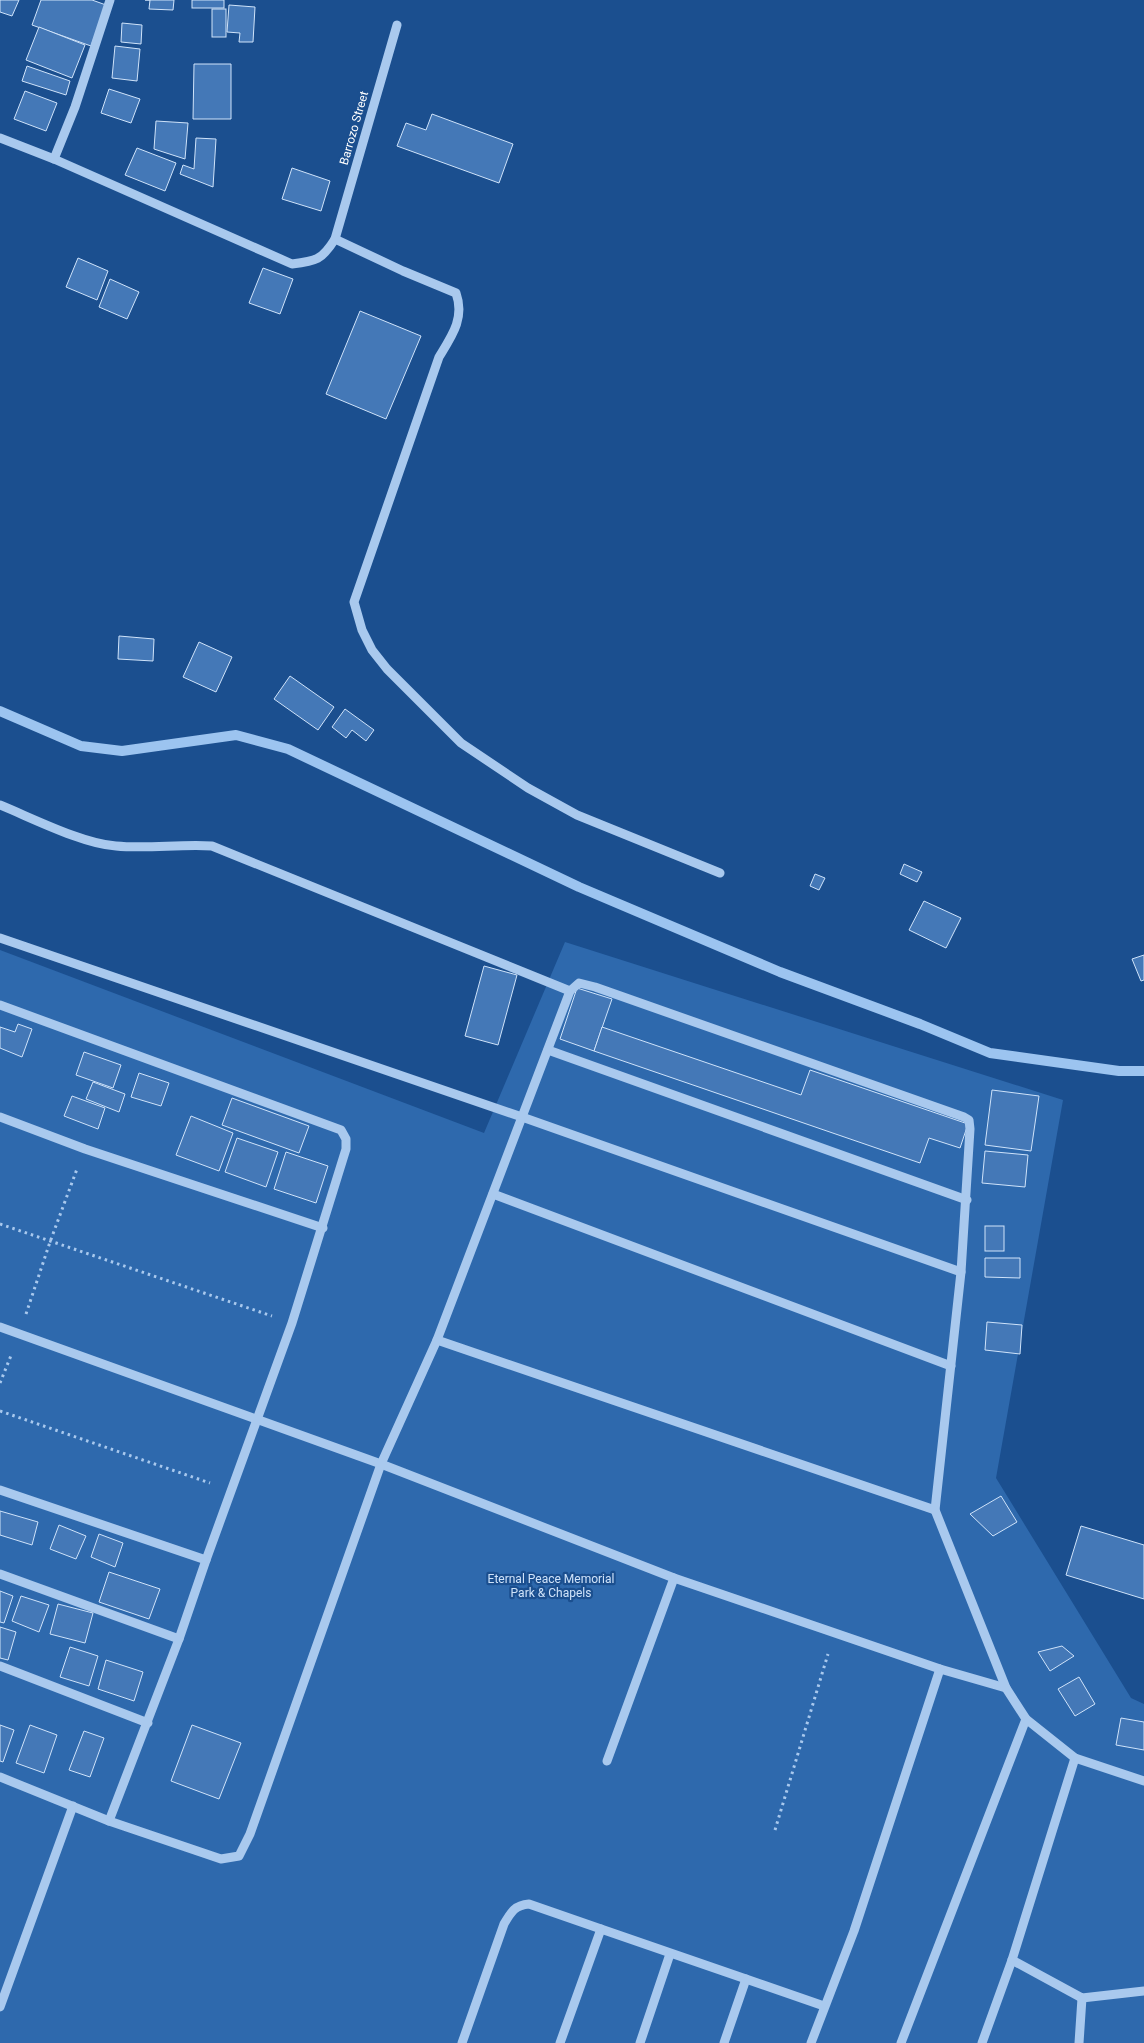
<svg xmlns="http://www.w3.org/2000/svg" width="1144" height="2043" font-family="Roboto,sans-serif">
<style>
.green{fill:#2e69ad}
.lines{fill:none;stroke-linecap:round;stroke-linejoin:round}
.stream{stroke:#9cc4f0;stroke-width:10}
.building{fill:#4478b7;stroke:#cfe3fa}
.path{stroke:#a9c9ee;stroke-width:3;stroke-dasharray:2.5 4;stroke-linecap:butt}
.minor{stroke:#a9c9ee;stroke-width:9}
.labels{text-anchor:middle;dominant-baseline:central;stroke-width:4.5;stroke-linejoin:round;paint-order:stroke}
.street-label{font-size:12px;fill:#fff;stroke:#1b4f8f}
.park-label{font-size:12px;fill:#cfe3fa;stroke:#1b4f8f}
</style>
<rect width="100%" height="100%" fill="#1b4f8f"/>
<path class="green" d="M565 942 1063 1100 996 1478 1131 1698 1144 1704V2043H0V950L484 1133Z"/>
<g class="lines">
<path class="stream" d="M0 711 81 746 122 751 236 735 288 749 579 887 780 972 920 1024 990 1053 1119 1071H1144"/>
</g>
<g class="building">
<path d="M0 0H19L12 16 0 12Z"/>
<path d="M41 0H92L106 5 91 46 32 25Z"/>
<path d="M145 0H174L173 10 149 9 150 0Z"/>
<rect x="192" y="0" width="32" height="8"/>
<path d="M229 5 255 7 253 42H239L240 33 227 32Z"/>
<rect x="212" y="9" width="14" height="28"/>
<path d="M122 23 142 25 141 44 121 42Z"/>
<path d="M39 27 85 45 72 78 26 60Z"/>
<path d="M115 46 140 49 137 81 112 78Z"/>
<path d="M194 64H231V119H193Z"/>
<path d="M27 66 70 81 66 95 22 81Z"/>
<path d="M109 89 140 99 131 123 101 113Z"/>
<path d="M25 91 57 103 46 131 14 119Z"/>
<path d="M432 114 513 144 499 183 397 146 406 123 426 130Z"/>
<path d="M156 121 188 123 185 159 154 149Z"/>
<path d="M196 138 216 139 213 187 180 174 183 165 194 169Z"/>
<path d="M137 148 176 163 165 191 125 175Z"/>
<path d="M292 168 330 181 321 211 282 199Z"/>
<path d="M78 258 108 271 97 300 66 287Z"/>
<path d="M263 268 293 279 280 314 249 303Z"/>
<path d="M110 279 139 292 127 319 99 307Z"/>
<path d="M360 311 421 336 386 419 326 394Z"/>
<path d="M119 636 154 639 153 661 118 659Z"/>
<path d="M199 642 232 657 216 692 183 677Z"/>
<path d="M290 676 334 707 318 730 274 699Z"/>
<path d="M345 709 374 730 366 741 352 730 346 738 332 727Z"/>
<path d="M904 864 922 872 917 882 900 874Z"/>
<path d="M815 874 825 878 819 890 810 886Z"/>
<path d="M924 901 961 918 946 948 909 930Z"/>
<path d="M1144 955V980L1141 981 1132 959Z"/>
<path d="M484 966 517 975 498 1045 465 1036Z"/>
<path d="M577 988 612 999 594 1051 560 1039Z"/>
<path d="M18 1024 32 1029 22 1057 0 1048V1027L15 1032Z"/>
<path d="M602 1027 801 1095 810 1070 968 1124 960 1148 929 1138 920 1163 594 1051Z"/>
<path d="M84 1052 121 1065 113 1088 76 1075Z"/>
<path d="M139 1073 169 1083 161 1106 131 1097Z"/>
<path d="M93 1082 125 1094 119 1112 86 1099Z"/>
<path d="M992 1090 1039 1096 1031 1151 985 1145Z"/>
<path d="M72 1096 105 1108 98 1129 64 1116Z"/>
<path d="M232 1098 309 1126 299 1153 222 1125Z"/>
<path d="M191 1116 233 1133 219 1171 176 1155Z"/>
<path d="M237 1138 278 1152 266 1187 225 1172Z"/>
<path d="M985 1151 1028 1155 1025 1187 982 1183Z"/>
<path d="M286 1152 328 1166 316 1203 274 1189Z"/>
<rect x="985" y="1226" width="19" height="25"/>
<path d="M985 1258H1020V1278L985 1277Z"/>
<path d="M987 1322 1022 1325 1020 1354 985 1350Z"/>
<path d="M1001 1496 1017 1522 993 1536 970 1514Z"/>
<path d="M0 1511 38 1522 32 1545 0 1535Z"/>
<path d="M59 1525 86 1536 76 1559 50 1549Z"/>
<path d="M1081 1526 1144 1545V1599L1066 1575Z"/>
<path d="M99 1534 123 1543 115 1567 91 1557Z"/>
<path d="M109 1572 160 1589 149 1619 99 1602Z"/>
<path d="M0 1591 13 1596 4 1623 0 1622Z"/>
<path d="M21 1596 49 1605 39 1632 12 1621Z"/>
<path d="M58 1604 93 1613 85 1643 50 1634Z"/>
<path d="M0 1627 16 1632 8 1660 0 1658Z"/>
<path d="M1062 1646 1074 1656 1050 1671 1038 1652Z"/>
<path d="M70 1647 98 1656 89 1686 60 1677Z"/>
<path d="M106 1660 143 1672 134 1701 98 1689Z"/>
<path d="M1079 1677 1095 1704 1075 1716 1058 1689Z"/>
<path d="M1121 1718 1144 1722V1750L1116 1745Z"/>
<path d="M0 1725 14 1730 3 1762 0 1761Z"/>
<path d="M30 1725 57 1735 44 1773 16 1763Z"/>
<path d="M192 1725 241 1743 219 1799 171 1781Z"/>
<path d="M84 1731 104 1738 90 1777 69 1770Z"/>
</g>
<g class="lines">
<g class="path">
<path d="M0 1224 272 1316"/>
<path d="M26 1314 50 1242 77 1169"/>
<path d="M0 1383 12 1353"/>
<path d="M0 1411 210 1483"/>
<path d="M775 1830 828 1654"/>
</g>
<g class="minor">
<path d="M0 138 54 159 292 264C316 261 322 260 335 239L397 25"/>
<path d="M54 159 75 107 110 0"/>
<path d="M335 239 403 271 456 293C465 318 452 336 439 357L354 602 362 630 372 650 387 669 461 743 528 788 577 815 720 873"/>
<path d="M0 805C32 818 83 844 116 846 147 849 180 844 212 846L570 991"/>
<path d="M0 938 522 1117 961 1272"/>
<path d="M0 1005 341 1130 346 1139V1149L292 1323 206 1560 179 1639 109 1821"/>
<path d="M548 1050 967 1200"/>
<path d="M0 1117 85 1149 323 1228"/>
<path d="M493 1194 951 1366"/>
<path d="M0 1327 381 1464 674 1578 940 1669 1006 1688"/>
<path d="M437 1340 935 1510"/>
<path d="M0 1490 206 1560"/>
<path d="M0 1574 179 1639"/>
<path d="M0 1666 148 1723"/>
<path d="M607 1761 674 1578"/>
<path d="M0 1777 109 1821 221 1859 239 1856 250 1834 381 1464 437 1340 570 991 579 983 595 987 964 1117 969 1120 970 1129 961 1272 935 1510 1006 1688 1026 1719 1075 1758 1144 1781"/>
<path d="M1012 1960 1082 1998 1144 1991"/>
<path d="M0 2007 73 1806"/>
<path d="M462 2043 504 1924C511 1912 515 1905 529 1904L601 1929"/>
<path d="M560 2043 601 1929 746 1979"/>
<path d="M640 2043 670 1954"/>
<path d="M724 2043 746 1979 824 2006"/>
<path d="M811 2043 854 1931 940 1669"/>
<path d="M901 2043 1026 1719"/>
<path d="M982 2043 1012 1960 1075 1758"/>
<path d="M1079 2043 1082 1998"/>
</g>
</g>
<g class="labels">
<g class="street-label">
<text transform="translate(354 128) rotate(-74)">Barrozo Street</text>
</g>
<g class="park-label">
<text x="551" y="1579">Eternal Peace Memorial<tspan x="551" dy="14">Park &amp; Chapels</tspan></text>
</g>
</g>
</svg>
